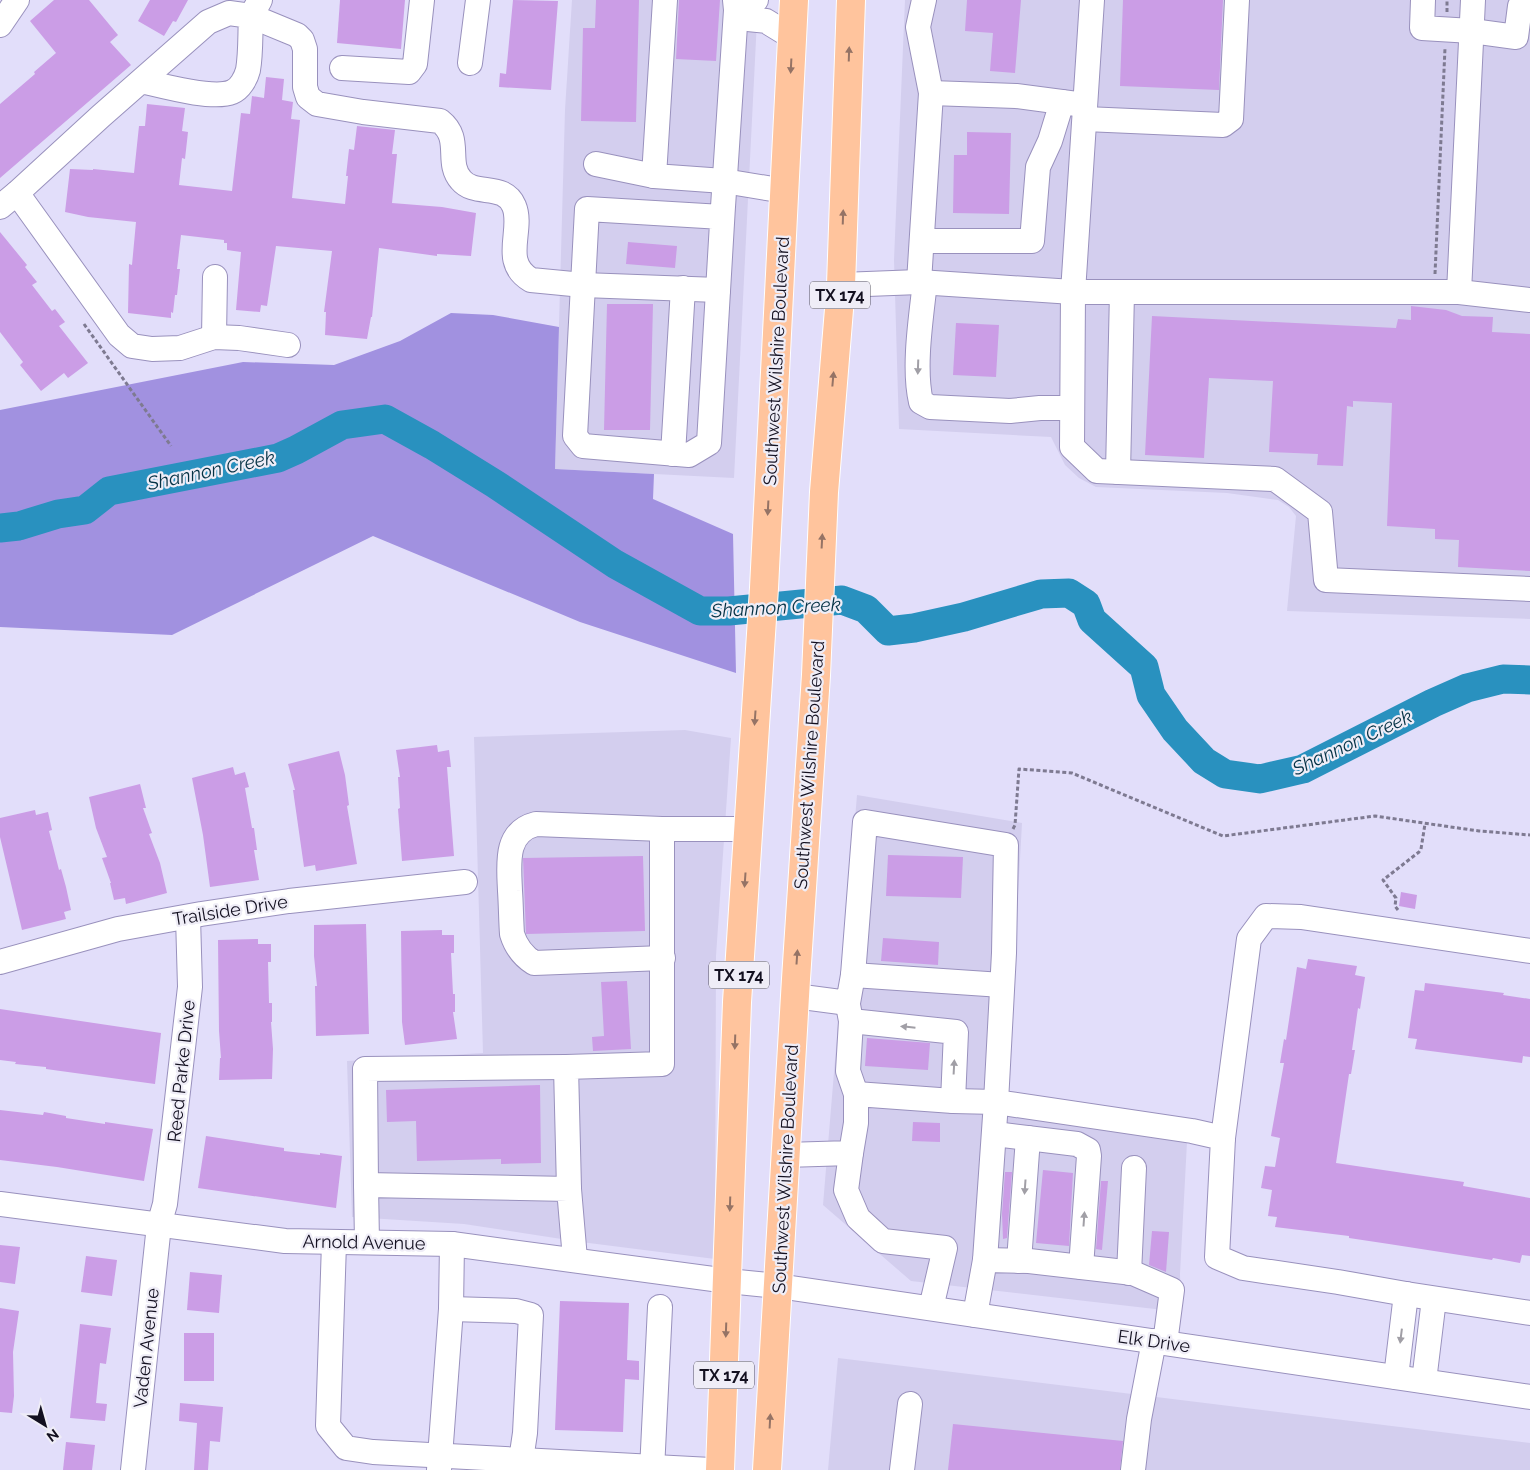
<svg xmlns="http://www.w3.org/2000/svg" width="1530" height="1470" font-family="Raleway,sans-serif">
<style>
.built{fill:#d3ceee}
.forest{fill:#a191e0}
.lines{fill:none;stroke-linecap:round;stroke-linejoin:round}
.river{stroke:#2991bf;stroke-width:29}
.building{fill:#cb9de6}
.minor-casing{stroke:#9991bd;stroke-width:26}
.major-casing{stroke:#fff;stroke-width:30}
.path{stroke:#7e7a91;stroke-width:3;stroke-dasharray:4 2.5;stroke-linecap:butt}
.minor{stroke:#fff;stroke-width:24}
.major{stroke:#ffc49d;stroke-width:28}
.oneway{fill:#957365}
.oneway2{fill:#a19fa6}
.labels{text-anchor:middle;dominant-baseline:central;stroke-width:4.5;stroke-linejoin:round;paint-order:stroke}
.shield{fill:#efedf7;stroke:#555260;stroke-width:1}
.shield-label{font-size:16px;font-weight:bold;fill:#131020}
.street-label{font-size:18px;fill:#131020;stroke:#efedf7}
.water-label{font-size:19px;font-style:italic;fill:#053245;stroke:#efedf7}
</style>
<rect width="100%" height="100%" fill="#e2defa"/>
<g class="built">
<path d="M572 0H758L734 478 555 469 565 110Z"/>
<path d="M905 0H1530V619L1287 611 1296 516 1289 507 1278 500 1227 493 1096 487 1079 478 1065 465 1051 437 899 429 894 260Z"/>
<path d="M685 730 731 738 716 956 715 1259 581 1242 464 1224 352 1217 347 1061 483 1053 474 737Z"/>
<path d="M857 795 1022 823 1006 1114 1187 1142 1180 1274 1181 1312 911 1281 823 1205Z"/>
<path d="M838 1358 1530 1443V1470H828Z"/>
</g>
<path class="forest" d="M451 313 493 315 559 327 555 469 654 474 653 499 733 534 736 673 580 622 373 536 172 635 0 627V410L243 362 334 365 400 341Z"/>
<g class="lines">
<path class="river" d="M0 528 19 526 58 514 85 510 109 491 278 458 296 450 342 425 385 419 432 445 495 484 615 564 700 611H729L842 600 866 609 888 631 914 628 964 617 1041 594 1069 593 1086 604 1092 620 1144 667 1151 695 1175 730 1204 761 1225 774 1260 779 1303 769 1433 703 1467 688 1503 679 1530 680"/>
</g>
<g class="building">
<path d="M54 0H89L118 35 110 42 131 65 0 178V104L35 74 34 72 56 53 30 21Z"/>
<path d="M150 0H188L176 22 173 21 164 36 138 21Z"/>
<path d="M340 0H405L401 49 337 43Z"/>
<path d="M513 0 558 1 551 90 499 87 500 73 506 74Z"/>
<path d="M596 0H639L636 122 581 121 583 28H595Z"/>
<path d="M679 0H720L716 61 676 59Z"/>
<path d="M967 0H1021L1015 73 990 71 993 33 965 31Z"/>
<path d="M1123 0H1223L1219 90 1120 86Z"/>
<path d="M266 77 284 79 282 100 293 102 291 119 300 120 292 198 345 204 348 176H346L349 149 354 150 357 126 395 130 392 154H397L392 203 442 207 476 213 471 256 437 254V256L379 248 372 317H371L367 339 325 335 326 312H324L332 251 276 246 267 306 261 305 260 312 236 310 241 252 227 250V243H224V240L181 235 177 269H180L177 295H175L173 313 171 312V318L128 313 129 264 132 265 136 222 88 217 65 212 70 169 93 170V169L134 173 139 126H145L147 104 185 108 182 131 188 132 185 159 182 158 179 185 232 191 241 113 250 114 252 96 264 98Z"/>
<path d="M967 132 1011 133 1009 214 953 213 954 155H967Z"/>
<path d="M0 232 27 265 25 267 37 282 32 285 52 311 55 309 65 322 59 326 88 363 68 378 64 373 41 391 20 365 23 362 0 332Z"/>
<path d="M628 242 677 246 675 268 626 264Z"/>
<path d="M607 304H653L650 430H604Z"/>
<path d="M1411 306 1446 310 1462 316 1493 317 1492 332 1530 334V571L1458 567 1459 540 1435 539V529L1387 526 1392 403 1353 401V407L1347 406 1343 466 1317 465 1318 454 1269 452 1273 381 1209 378 1204 458 1145 455 1152 316 1396 328 1398 319 1411 320Z"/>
<path d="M956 323 999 325 996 377 953 375Z"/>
<path d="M437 745 438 752 449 750 451 767H447L454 856 402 861 398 809 400 808 398 777H400L396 750Z"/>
<path d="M339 751 345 775 349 805 347 806 357 864 316 871 315 865 304 867 293 790H295L288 764Z"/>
<path d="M233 767 235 775 245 772 249 787 245 788 252 828H254L257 850H254L259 880 210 887 203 835 192 778Z"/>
<path d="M140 784 146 808H143L152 833 149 834 160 863 167 893 126 904 125 898 114 900 110 883H111L102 858 107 857 96 828 89 797Z"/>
<path d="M35 810 36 815 48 812 52 830 49 831 59 870 61 869 66 887 71 910 64 912 66 919 22 930 0 837V818Z"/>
<path d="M888 855 963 857 961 898 886 896Z"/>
<path d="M643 856 645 931 526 934 523 858Z"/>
<path d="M1401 892 1417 895 1415 909 1399 906Z"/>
<path d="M366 924 369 1034 316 1036 315 986H317L314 956V925Z"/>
<path d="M442 930V935H454V953H451L453 994H455V1012H453L457 1039 405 1045 402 1022 401 931Z"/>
<path d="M883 938 939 942 938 965 881 961Z"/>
<path d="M258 939V944H271V962H268L269 1003H272V1022H271L273 1049 272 1079 219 1080 220 1058H221L219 1031 218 940Z"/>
<path d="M1308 959 1357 966 1355 975 1365 977 1360 1009 1358 1008 1352 1050H1355L1351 1074H1349L1336 1163 1464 1182 1463 1186 1530 1198V1256L1522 1255 1520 1263 1493 1258 1492 1260 1389 1244 1349 1238V1236L1275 1227 1277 1217 1268 1216 1272 1190 1261 1188 1265 1166 1275 1167 1280 1138 1271 1136 1284 1063H1280L1284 1039 1286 1040 1297 967 1306 969Z"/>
<path d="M627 981 631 1049 593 1051 592 1037 604 1036 601 982Z"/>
<path d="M1425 983 1504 993 1503 995 1530 999V1057L1523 1056 1522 1063 1415 1049 1417 1039 1408 1038 1415 990 1424 991Z"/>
<path d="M0 1009 161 1033 155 1084 46 1069V1067L15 1064 16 1062 0 1060Z"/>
<path d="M867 1038 930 1043 928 1070 865 1066Z"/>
<path d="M540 1085 541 1163 501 1164V1159L417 1161 416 1121 387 1122 386 1090Z"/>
<path d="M0 1110 43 1115 44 1112 66 1116V1118L105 1124V1122L153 1129 144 1181 57 1167 0 1160Z"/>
<path d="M913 1122 940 1123V1142L912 1141Z"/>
<path d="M206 1136 284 1148V1151L320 1155V1153L342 1156 336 1208 198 1188Z"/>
<path d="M1043 1170 1073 1173 1069 1246 1036 1243Z"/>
<path d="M1005 1172H1012L1007 1238 1003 1239 1002 1214Z"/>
<path d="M1101 1181H1108L1102 1250 1096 1249Z"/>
<path d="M1152 1231 1169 1232 1166 1272 1149 1265Z"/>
<path d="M0 1245 20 1247 15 1284 0 1282Z"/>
<path d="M86 1256 117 1260 112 1296 81 1292Z"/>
<path d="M190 1272 222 1275 219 1313 187 1310Z"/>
<path d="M560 1301 629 1303 627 1360 639 1361V1380L625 1379 623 1432 555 1430Z"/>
<path d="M0 1308 19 1311 13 1352 14 1396 12 1413 0 1412Z"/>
<path d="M80 1324 111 1328 106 1364 100 1363 96 1403 107 1404 105 1421 70 1418Z"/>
<rect x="184" y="1333" width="30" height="48"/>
<path d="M180 1403 223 1407 220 1442 210 1441 208 1470H194L197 1423 179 1421Z"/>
<path d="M953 1424 1123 1441 1120 1470H948Z"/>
<path d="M66 1442 95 1445 92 1470H63Z"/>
</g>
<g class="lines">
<g class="minor-casing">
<g id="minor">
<path d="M260 0 251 16 297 35 302 40 305 49V87L308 97 317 104 363 112 440 121C463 139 445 162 461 180 475 197 504 182 514 206 524 230 500 262 531 280L583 285 718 290"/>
<path d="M665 0 654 176 724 181 785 191"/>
<path d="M1092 0 1073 292 1072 447 1097 471 1275 479 1320 512 1326 580 1530 589"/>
<path d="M1423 0 1422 28 1472 31 1516 37 1520 6 1525 0"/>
<path d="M736 10 748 19 766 21 792 37"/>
<path d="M736 10 750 1 756 0"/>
<path d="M0 25 17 0"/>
<path d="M470 63 478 0"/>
<path d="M342 68 409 72 415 64 422 0"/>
<path d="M141 81C163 86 213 100 232 92 240 89 246 78 248 70 251 53 250 34 251 16L229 13 208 22 101 116 17 193 119 335 132 346 152 349 180 348 214 337 239 338 288 345"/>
<path d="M931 93 1016 96 1077 104"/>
<path d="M1085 119 1223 125 1231 119 1237 0"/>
<path d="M596 164 654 176"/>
<path d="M0 207 17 193"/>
<path d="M722 217 587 209 575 436 583 446 689 455 709 443C717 299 726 154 736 10L735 0"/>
<path d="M922 241H1032L1038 167 1050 141 1062 102"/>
<path d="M919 282 931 93 918 27 924 0"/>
<path d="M925 282C921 318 913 368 921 402L930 407 1010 411 1040 408H1072"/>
<path d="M841 285 919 282 1073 292H1459L1530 300"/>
<path d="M1459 292 1473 0"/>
<path d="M214 337 215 277"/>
<path d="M673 454 683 288"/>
<path d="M1118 472 1122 292"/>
<path d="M662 829 536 824C504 832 509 865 510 891 511 905 511 920 512 934 516 947 523 956 534 963L663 958"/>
<path d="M0 962 118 929 201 914 289 901 465 882"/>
<path d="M853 975 1002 985"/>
<path d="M795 996 848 1003 853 975 865 822 1006 845 1004 953 996 1102 1192 1131 1223 1138 1217 1257 1243 1268 1338 1282 1406 1294 1530 1313"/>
<path d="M848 1005 851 1021 848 1071 856 1094"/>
<path d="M851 1021 956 1032 953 1101"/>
<path d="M995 1134 1077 1144 1088 1150 1089 1156 1081 1267"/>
<path d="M1223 1138 1249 939 1266 916 1301 917 1530 951"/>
<path d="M851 1153 846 1190 858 1218 883 1241 945 1248 931 1308"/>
<path d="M785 1155 851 1153 856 1123V1094L953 1101 996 1102 985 1260"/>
<path d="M366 1185 365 1069 566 1067"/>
<path d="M569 1189 566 1067 662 1064V829H748"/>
<path d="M0 1204 285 1241 452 1244 728 1281 778 1286 1530 1397"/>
<path d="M367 1242 366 1185 569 1189 575 1259"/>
<path d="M334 1243 328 1426 346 1448 373 1452 711 1470"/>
<path d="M1019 1261 1028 1138"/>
<path d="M1129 1273 1134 1168"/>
<path d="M451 1309 516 1311 531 1315 525 1433 521 1460"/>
<path d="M975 1315 985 1260 1029 1261 1133 1273 1172 1290 1165 1343"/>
<path d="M1396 1377 1406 1294"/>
<path d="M1424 1381 1434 1299"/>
<path d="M133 1470 159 1225 165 1204 190 987 188 917"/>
<path d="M439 1470 451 1309 452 1244"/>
<path d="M652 1470 660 1307"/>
<path d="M902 1470 910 1404"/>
<path d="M1133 1470 1139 1419 1154 1341"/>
</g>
</g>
<g class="major-casing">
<g id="major">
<path d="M720 1470 737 1002 764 588 794 0"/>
<path d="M767 1470 796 979 816 675 824 492 841 285 851 0"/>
</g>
</g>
<g class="path">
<path d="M1447 12V0"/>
<path d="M1435 274 1445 48"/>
<path d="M84 324 171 446"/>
<path d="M1013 829 1015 825 1019 769 1072 773 1223 836 1375 816 1479 831 1530 835"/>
<path d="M1398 910 1395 906 1396 898 1383 880 1419 852 1421 849 1425 824"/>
</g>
<use href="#minor" class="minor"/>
<use href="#major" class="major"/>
</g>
<defs><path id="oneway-solid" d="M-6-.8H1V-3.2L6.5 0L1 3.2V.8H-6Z" transform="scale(1.25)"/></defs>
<g class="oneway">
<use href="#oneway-solid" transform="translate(849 54) rotate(-88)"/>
<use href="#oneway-solid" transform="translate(791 66) rotate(93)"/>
<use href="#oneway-solid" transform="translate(843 217) rotate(-88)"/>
<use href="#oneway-solid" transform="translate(833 379) rotate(-85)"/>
<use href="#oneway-solid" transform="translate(768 508) rotate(93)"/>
<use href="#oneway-solid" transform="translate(822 541) rotate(-87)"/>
<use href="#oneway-solid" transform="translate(755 718) rotate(94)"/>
<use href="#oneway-solid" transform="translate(745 880) rotate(94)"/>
<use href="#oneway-solid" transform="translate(797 957) rotate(-86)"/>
<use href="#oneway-solid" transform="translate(735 1042) rotate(92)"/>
<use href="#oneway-solid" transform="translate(730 1204) rotate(92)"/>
<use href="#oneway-solid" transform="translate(726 1330) rotate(92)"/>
<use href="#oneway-solid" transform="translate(770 1421) rotate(-87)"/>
</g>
<g class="oneway2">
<use href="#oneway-solid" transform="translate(918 367) rotate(92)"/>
<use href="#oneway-solid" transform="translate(908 1027) rotate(-174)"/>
<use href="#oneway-solid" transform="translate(954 1067) rotate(-87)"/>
<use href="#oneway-solid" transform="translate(1025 1187) rotate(94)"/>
<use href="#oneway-solid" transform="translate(1084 1219) rotate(-86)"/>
<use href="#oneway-solid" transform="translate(1401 1336) rotate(97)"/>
</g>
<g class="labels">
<g class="shield">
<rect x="810" y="281.5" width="60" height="27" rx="4"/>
<rect x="709" y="961.5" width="60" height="27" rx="4"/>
<rect x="694" y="1361.5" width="60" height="27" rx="4"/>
</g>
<g class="shield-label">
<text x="840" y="295">TX 174</text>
<text x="739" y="975">TX 174</text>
<text x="724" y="1375">TX 174</text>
</g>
<g class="street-label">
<text transform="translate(776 361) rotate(-87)">Southwest Wilshire Boulevard</text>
<text transform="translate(809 765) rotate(-86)">Southwest Wilshire Boulevard</text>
<text transform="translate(230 910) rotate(-9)">Trailside Drive</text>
<text transform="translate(181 1071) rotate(-84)">Reed Parke Drive</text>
<text transform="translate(785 1169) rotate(-87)">Southwest Wilshire Boulevard</text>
<text transform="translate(364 1242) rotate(1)">Arnold Avenue</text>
<text transform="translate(1154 1341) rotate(8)">Elk Drive</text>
<text transform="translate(146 1348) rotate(-84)">Vaden Avenue</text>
</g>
<g class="water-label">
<text transform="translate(211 470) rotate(-12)">Shannon Creek</text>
<text transform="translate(776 607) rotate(-3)">Shannon Creek</text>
<text transform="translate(1352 742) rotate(-25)">Shannon Creek</text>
</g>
</g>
<g transform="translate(45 1425) rotate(143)" stroke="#efedf7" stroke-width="4" paint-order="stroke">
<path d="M0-4L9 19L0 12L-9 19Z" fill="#131020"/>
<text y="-8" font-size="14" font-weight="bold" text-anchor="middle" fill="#131020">N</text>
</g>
</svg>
